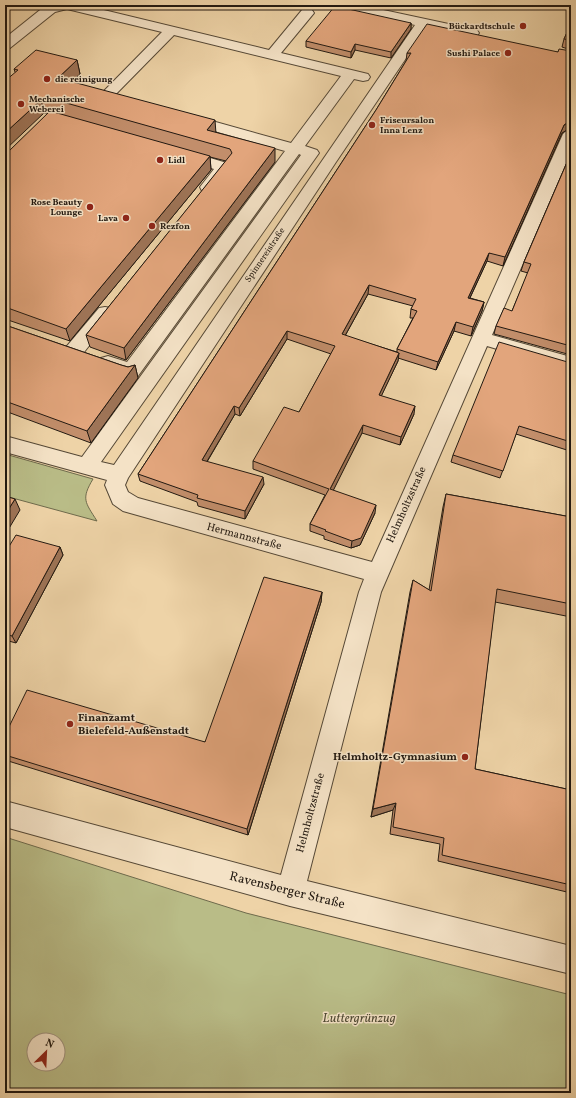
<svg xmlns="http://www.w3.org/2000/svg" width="576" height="1098" font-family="Vollkorn,serif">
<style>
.green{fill:#b9bc87;stroke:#6e6a4c;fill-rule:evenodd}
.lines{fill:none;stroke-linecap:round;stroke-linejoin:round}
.minor-casing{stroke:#554836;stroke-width:2}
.minor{fill:#f4e2c6;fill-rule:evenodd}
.wall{fill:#c28e6b;stroke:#221911;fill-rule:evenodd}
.shaded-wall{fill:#9e7457;stroke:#221911}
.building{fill:#e2a57c;stroke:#221911}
.poi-dot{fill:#8f2418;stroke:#f4e2c6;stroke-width:1.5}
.labels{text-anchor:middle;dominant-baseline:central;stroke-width:3;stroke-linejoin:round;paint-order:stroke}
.far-poi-label{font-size:9px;font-weight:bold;fill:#221911;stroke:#f4e2c6;text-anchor:start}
.far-street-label{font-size:9px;fill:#221911;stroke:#f4e2c6}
.street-label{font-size:11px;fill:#221911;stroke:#f4e2c6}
.poi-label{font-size:11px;font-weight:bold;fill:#221911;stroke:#f4e2c6;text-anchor:start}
.near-street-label{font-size:13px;fill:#221911;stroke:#f4e2c6}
.near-park-label{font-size:13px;font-style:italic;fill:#4f4a34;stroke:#f4e2c6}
</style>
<rect width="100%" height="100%" fill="#eed3a7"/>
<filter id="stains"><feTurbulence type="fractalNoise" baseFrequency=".005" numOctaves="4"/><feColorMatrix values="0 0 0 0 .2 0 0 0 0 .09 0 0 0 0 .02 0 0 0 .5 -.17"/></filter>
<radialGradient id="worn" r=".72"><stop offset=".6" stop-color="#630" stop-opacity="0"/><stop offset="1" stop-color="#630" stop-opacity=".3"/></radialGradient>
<g class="green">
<path d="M5 454 93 479C81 499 85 502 97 521L5 496Z"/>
<path d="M5 837 246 913 571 995V1093H5ZM34 1040H58V1064H34Z"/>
</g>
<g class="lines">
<g class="minor-casing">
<g id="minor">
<path d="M50 5H83L269 50 302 10H312L314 13 281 53 368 74 370 77 368 80 363 81 354 79 305 146 317 150 319 153 101 462 114 465 415 25 342 9 337 8 335 5H360L472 29 477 30 479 33 477 36 472 37 427 27 336 162 128 478 125 485 128 492 138 498 372 562 563 134 566 131 571 129V152L492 335 571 357V371L487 346 381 592 307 881 571 946V974L290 906 5 827V801L281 875 359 592 364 579 123 511 113 504 105 485 107 480 5 452V436L82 457 301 155 299 154 138 376C126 380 113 372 101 368L99 363 101 358 108 356 127 362 285 151 182 122 179 119 182 116 187 114 291 143 341 76 174 35 115 95 132 100 134 103 132 106 127 107 100 100 98 97 162 32 67 9 55 12 10 48 5 49V38L45 6Z"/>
<path d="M181 149 230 164 232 167C225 178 216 194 202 191L200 187 214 169 175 157 173 154 175 151Z"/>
<path d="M105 307 111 308 114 313 111 318 81 356 74 358 67 356 65 351 67 346 99 308Z"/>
</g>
</g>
<use href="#minor" class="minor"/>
</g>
<g class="wall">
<path d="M411 23V29L391 58 355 50 351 58 306 47V41Z"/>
<path d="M571 24V50L562 47 564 39Z"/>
<path d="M571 51V128H570L562 133 503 266 487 261 470 298 484 302 482 311 471 336 454 331 436 370 398 358V361L381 396 414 414 400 445 362 433 333 490 375 513 360 545 351 548 324 539V536L310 531V524L325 495 253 469V461L299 412 331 354 287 339 240 416 235 414 207 462 264 484 245 519 198 506 197 502 140 481 138 474 376 110 406 61 407 53 558 52ZM368 294 413 306 411 309 410 318H413L397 349V352L345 336Z"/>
<path d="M77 60 80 74 72 82 216 132 275 162 126 360 90 347 86 335 226 161 210 157 211 170 70 341 5 319V153L8 152 49 113H44L15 72 14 69Z"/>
<path d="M571 153V355L494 334 496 326 512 311 528 273 521 271 524 262Z"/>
<path d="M5 325 121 365 128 367 135 365 138 378 91 443 5 411Z"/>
<path d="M571 363V457L569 456 570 451 516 434 500 478 451 462 453 455Z"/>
<path d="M446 494 571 517V617L495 602 475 769 571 790V893L438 861 440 844 390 834 393 810 371 817 410 592 413 580 429 590 443 507Z"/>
<path d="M60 547 63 555 16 643 5 640V553Z"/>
<path d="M322 592 321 602 248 835 5 760V735L205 742Z"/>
</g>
<g class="shaded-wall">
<path d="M411 23V29L391 58V52Z"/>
<path d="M355 44V50L351 58V52Z"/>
<path d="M77 60 80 74 61 91 58 78Z"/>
<path d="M41 100 44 113 5 150V133Z"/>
<path d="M215 120 216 134 207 130Z"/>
<path d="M571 120 570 128 562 133 503 266 505 257 564 125Z"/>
<path d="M275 148V162L126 360 124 348Z"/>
<path d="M210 156 211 170 70 341 66 329Z"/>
<path d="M489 253 487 261 466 306 468 298Z"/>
<path d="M369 285 368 294 341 343 342 334Z"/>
<path d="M484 302 482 311 471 336 473 327Z"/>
<path d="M456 322 454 331 436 370 438 362Z"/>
<path d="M287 331V339L240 416 239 408Z"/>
<path d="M399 353 398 361 378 403 379 395Z"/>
<path d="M135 365 138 378 91 443 87 431Z"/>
<path d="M234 406 235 414 203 468 202 460Z"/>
<path d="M415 406 414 414 400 445 401 437Z"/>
<path d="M363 425 362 433 330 497V489Z"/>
<path d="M263 477 264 484 245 519V511Z"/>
<path d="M15 499 20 510 5 535V515Z"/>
<path d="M376 505 375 513 360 545 351 548 352 541Z"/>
<path d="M60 547 63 555 16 643 12 636Z"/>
<path d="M322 592 321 602 248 835 247 829Z"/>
<path d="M396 803 393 810 371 817 373 809Z"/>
</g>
<g class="building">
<path d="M335 6 411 23 391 52 355 44 351 52 306 41Z"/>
<path d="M427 24 558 52 559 49 571 51V120L564 125 505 257 489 253 468 298 484 302 473 327 456 322 438 362 397 349 417 311 411 309 416 299 369 285 342 334 399 353 379 395 415 406 401 437 363 425 330 489 376 505 361 538 352 541 325 531 326 530 310 524 329 489 253 461 284 407 299 412 335 346 287 331 239 408 234 406 202 460 263 477 245 511 197 498 198 495 138 474 376 110 411 53H407Z"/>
<path d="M571 24V40L564 39Z"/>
<path d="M36 50 77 60 58 78 215 120 207 130 275 148 124 348 86 335 232 153 230 149 52 99 41 100 5 133V81L18 70 14 69Z"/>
<path d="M50 111 210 156 66 329 5 307V153L8 152Z"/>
<path d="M571 153V346L496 326 504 308 512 311 531 264 524 262Z"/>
<path d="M5 325 121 365 128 367 135 365 87 431 5 401Z"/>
<path d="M499 342 571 363V442L519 426 503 471 453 455Z"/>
<path d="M446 494 571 517V604L497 589 475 769 571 790V885L442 855 444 838 393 827 396 803 373 809 413 580 431 591Z"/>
<path d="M5 496 15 499 5 515Z"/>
<path d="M16 535 60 547 12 636 5 634V553Z"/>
<path d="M264 577 322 592 247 829 5 755V735L27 690 205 742Z"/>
</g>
<g class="poi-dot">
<circle cx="523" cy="26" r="4"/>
<circle cx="508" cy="53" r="4"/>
<circle cx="47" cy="79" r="4"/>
<circle cx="21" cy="104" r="4"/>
<circle cx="372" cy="125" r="4"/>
<circle cx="160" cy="160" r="4"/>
<circle cx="90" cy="207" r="4"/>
<circle cx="126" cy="218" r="4"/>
<circle cx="152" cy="226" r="4"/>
<circle cx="70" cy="724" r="4"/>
<circle cx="465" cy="757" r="4"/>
</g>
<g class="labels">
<g class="far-poi-label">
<text x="515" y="26" text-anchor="end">Bückardtschule</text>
<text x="500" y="53" text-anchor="end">Sushi Palace</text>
<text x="55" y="79">die reinigung</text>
<text x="29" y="99">Mechanische<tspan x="29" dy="10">Weberei</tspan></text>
<text x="380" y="120">Friseursalon<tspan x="380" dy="10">Inna Lenz</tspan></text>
<text x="168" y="160">Lidl</text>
<text x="82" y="202" text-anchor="end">Rose Beauty<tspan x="82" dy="10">Lounge</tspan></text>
<text x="118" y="218" text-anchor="end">Lava</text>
<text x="160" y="226">Rezfon</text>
</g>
<g class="far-street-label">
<text transform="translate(265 255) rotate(-56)">Spinnereistraße</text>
</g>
<g class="street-label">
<text transform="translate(407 505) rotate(-66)">Helmholtzstraße</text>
<text transform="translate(244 537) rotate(15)">Hermannstraße</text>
<text transform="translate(311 813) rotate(-75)">Helmholtzstraße</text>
</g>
<g class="poi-label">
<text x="78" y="718">Finanzamt<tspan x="78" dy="13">Bielefeld-Außenstadt</tspan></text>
<text x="457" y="757" text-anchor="end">Helmholtz-Gymnasium</text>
</g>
<g class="near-street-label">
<text transform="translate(287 891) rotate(14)">Ravensberger Straße</text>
</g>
<g class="near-park-label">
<text x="359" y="1019">Luttergrünzug</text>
</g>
</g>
<rect width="576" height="1098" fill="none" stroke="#eed3a7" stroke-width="20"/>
<rect x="6" y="6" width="564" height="1086" fill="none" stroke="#221911" stroke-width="2"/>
<rect x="10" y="10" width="556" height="1078" fill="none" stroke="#221911"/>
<g transform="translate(46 1052) rotate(24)"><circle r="19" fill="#f4e2c6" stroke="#a0927e"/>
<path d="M0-3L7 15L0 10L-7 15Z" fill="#8f2418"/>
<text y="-6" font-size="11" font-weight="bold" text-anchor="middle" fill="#221911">N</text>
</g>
<rect width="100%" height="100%" filter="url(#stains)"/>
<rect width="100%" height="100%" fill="url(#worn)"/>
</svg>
